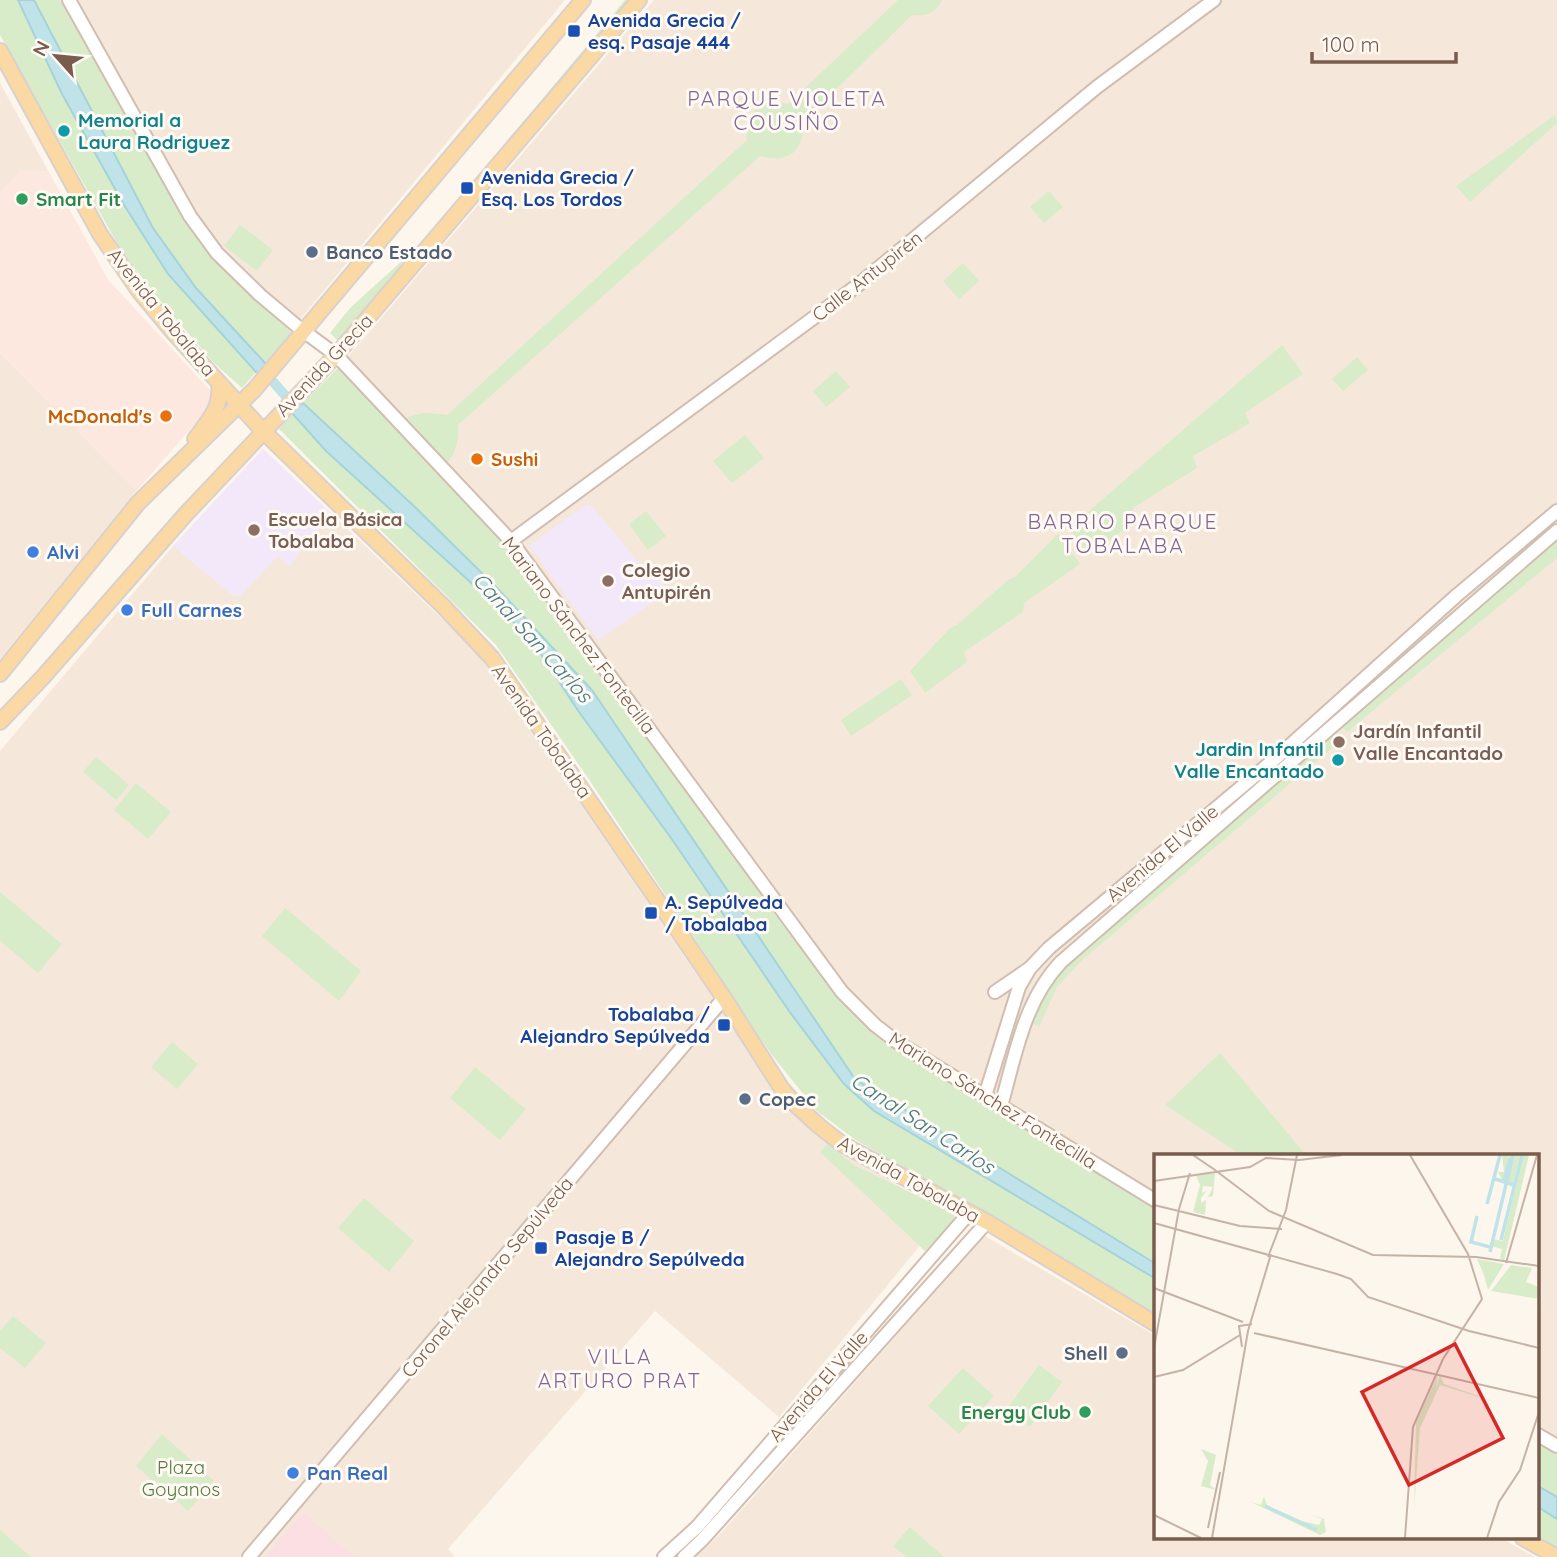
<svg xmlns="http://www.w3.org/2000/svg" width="1557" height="1557" font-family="Quicksand,sans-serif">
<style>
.residential{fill:#f5e8da}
.commercial{fill:#fde8e0}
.education{fill:#f3e8fa}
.medical{fill:#fbdfe3}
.green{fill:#d8ecc9}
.water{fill:#bfe3e8;stroke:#a5d3da;stroke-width:2}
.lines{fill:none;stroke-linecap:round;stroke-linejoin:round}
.canal{stroke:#bfe3e8;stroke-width:10}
.minor-casing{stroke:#d1beb0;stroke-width:16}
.major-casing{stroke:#dad1cd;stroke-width:18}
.minor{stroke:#fff;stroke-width:12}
.major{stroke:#fbd9a5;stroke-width:14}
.transit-dot{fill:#1a4fb4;stroke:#fffaf3;stroke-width:2.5}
.culture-dot{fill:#0f9aa8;stroke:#fffaf3;stroke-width:2.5}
.leisure-dot{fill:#2e9e5b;stroke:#fffaf3;stroke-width:2.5}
.service-dot{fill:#5c6f8a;stroke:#fffaf3;stroke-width:2.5}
.food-dot{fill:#e8710a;stroke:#fffaf3;stroke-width:2.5}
.education-dot{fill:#8d6e63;stroke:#fffaf3;stroke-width:2.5}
.shop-dot{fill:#3f7fe0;stroke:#fffaf3;stroke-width:2.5}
.labels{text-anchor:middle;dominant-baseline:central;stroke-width:6;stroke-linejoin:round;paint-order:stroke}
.transit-label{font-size:19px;font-weight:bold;fill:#164399;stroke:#fffaf3;text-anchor:start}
.culture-label{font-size:19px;font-weight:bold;fill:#0d838f;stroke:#fffaf3;text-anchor:start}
.leisure-label{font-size:19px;font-weight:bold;fill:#27864d;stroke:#fffaf3;text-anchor:start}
.service-label{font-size:19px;font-weight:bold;fill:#4e5e75;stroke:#fffaf3;text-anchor:start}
.street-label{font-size:19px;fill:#7a5c4d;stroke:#fffaf3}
.food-label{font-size:19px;font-weight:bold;fill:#c56008;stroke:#fffaf3;text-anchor:end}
.education-label{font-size:19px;font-weight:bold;fill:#785e54;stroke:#fffaf3;text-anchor:start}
.shop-label{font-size:19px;font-weight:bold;fill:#366cbe;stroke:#fffaf3;text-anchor:start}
.park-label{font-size:19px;fill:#537a41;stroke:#fffaf3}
.neighbourhood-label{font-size:21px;letter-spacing:2px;fill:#846695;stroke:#fffaf3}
.water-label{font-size:21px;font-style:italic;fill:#437c86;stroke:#fffaf3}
.inset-river{fill:none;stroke:#bfe3e8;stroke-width:3.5}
.inset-road{fill:none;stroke:#c5b3a7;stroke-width:2}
.view{fill:#d62828;fill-opacity:0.15;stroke:#d62828;stroke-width:3.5}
.inset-edge{fill:none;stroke:#7a5c4d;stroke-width:3.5}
</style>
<rect width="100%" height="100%" fill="#fdf6ec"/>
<g class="residential">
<path d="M77 0H565L298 322 216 242 193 210Z"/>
<path d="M654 0H1557V1451L1538 1439V1156H1156V1208L989 1100 872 1030 819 972 775 915 506 546 340 366Z"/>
<path d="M0 83 108 280 217 398 136 491 0 659Z"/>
<path d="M263 449 476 651 688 962 801 1120 855 1160 946 1214 779 1417 655 1311 448 1549 455 1557H0V751L173 546Z"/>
<path d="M985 1236 1156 1336V1538H1501L1535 1557H696L721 1533Z"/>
</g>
<path class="commercial" d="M21 170 48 171 108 280 217 398 136 491 0 353V192Z"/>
<g class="education">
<path d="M263 449 332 514 289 566 278 556 240 596 232 595 173 546Z"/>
<path d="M587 504 593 507 645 570 651 567 668 592 598 640 541 562V559L529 546Z"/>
</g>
<path class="medical" d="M303 1512 354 1557H355H265Z"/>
<g class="green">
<path d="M0 0H18L62 94 124 205 168 273 256 372 242 388 214 363 155 295 121 250 0 35Z"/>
<path d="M34 0H60L184 220 212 257 242 288 291 332 280 349 265 363 196 288 153 228Z"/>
<path d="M625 0H635L339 342 330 333 350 308 424 241Z"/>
<path d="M898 0H942C936 13 926 17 912 15L803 122C805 151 788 164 760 156L458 425C459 442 456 452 446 465L403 421C417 410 432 413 447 415L747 140C746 111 759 97 788 104Z"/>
<path d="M1555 115 1557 123 1470 202 1456 186Z"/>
<path d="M1049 191 1063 207 1044 223 1030 207Z"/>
<path d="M240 225 273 250 257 271 224 246Z"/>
<path d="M963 263 979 281 959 299 943 281Z"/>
<path d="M1282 345 1303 374 1245 413 1250 423 1193 456 1197 468 1133 508 1138 520 1089 553 1069 528Z"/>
<path d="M1357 357 1368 370 1343 391 1332 379Z"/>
<path d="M340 366 444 475 506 546 605 675 775 915 819 972 872 1030 989 1100 1156 1208V1264L855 1079 592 690 499 590 416 508 303 403Z"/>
<path d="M836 371 850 387 826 407 813 391Z"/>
<path d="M292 413 326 451 511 619 540 653 579 712 671 838 789 1011 844 1084 874 1111 1156 1279V1314L854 1139 817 1111 771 1054 588 778 496 645 279 429Z"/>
<path d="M745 435 764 458 732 483 713 461Z"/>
<path d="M646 511 666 536 648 550 629 524Z"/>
<path d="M1058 534 1080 564 1024 603 1023 612 964 652 967 662 925 693 910 671 950 628 957 625 1008 580 1015 577Z"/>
<path d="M1557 535V558L1347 732 1338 722Z"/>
<path d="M901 679 912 695 851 736 841 720Z"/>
<path d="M1329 731 1339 742 1080 962 1057 987 1039 1027 1026 1019 1045 979Z"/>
<path d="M96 757 129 785 116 800 83 772Z"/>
<path d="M136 783 171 812 148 839 114 810Z"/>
<path d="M0 892 62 944 38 973 0 941Z"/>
<path d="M285 908 361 971 339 1001 262 936Z"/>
<path d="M172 1042 198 1064 177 1089 151 1067Z"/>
<path d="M1220 1053 1307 1156H1243L1165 1105Z"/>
<path d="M475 1067 526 1109 500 1140 450 1098Z"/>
<path d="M827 1144 854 1165 955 1214 953 1223 925 1251 820 1152Z"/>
<path d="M364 1198 414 1241 389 1272 338 1228Z"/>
<path d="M13 1316 46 1343 25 1368 0 1348V1331Z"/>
<path d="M1039 1365 1062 1382 1030 1427 1006 1410Z"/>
<path d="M963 1368 994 1396 959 1434 928 1406Z"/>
<path d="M162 1434 214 1481 188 1511 136 1466Z"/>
<path d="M1538 1439 1557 1451V1497L1538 1486Z"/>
<path d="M1538 1507 1557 1519V1556L1527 1538H1538Z"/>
<path d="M910 1527 944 1557H907L893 1546Z"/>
<path d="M0 1530 31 1557H0Z"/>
</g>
<g class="water">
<path d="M18 0H34L153 228 196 288 265 363 256 372 168 274 124 205 62 94Z"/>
<path d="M303 403 416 508 499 590 592 690 855 1079 1156 1264V1279L874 1111 844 1084 789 1011 671 838 579 712 540 653 511 619 326 451 292 413Z"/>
<path d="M1538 1486 1557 1497V1519L1538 1507Z"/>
</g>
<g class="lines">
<path class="canal" d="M253 359 306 419"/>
<g class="minor-casing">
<g id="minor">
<path d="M69 0 190 216 217 253 260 295 298 327 336 355 511 541 842 992 875 1025 897 1042 1156 1201"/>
<path d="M511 541 858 285 1097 87 1214 0"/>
<path d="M995 992 1030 968"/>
<path d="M985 1096 1019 987 1030 968 1049 948 1276 758 1456 596 1557 511"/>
<path d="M1001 1106C1015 1056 1024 1001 1061 962L1557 531"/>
<path d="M1538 1435 1557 1446"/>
<path d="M249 1557 724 998"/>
<path d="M664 1557 697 1527 970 1212"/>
<path d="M684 1557 702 1540 987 1222"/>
</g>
</g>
<g class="major-casing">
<g id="major">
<path d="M0 51 100 234 139 291 173 332 263 431 444 607 492 658 724 998 782 1089 795 1104 819 1126 842 1144 987 1222 1156 1324"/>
<path d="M195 439C209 420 222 408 219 383"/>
<path d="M0 674 138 503 254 390 583 0"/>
<path d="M0 722 43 677 185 515 336 355 639 0"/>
<path d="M1523 1538 1557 1557"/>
</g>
</g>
<use href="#minor" class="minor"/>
<use href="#major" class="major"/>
</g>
<g class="transit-dot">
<rect x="567" y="24" width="14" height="14" rx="3.5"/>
<rect x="460" y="181" width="14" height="14" rx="3.5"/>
<rect x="644" y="906" width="14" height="14" rx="3.5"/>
<rect x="717" y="1018" width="14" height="14" rx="3.5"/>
<rect x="534" y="1241" width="14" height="14" rx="3.5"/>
</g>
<g class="culture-dot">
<circle cx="64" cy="131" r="7"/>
<circle cx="1338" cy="760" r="7"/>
</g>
<g class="leisure-dot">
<circle cx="22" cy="199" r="7"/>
<circle cx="1085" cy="1412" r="7"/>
</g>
<g class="service-dot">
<circle cx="312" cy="252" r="7"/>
<circle cx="745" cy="1099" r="7"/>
<circle cx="1122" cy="1353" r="7"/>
</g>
<g class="food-dot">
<circle cx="166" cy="416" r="7"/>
<circle cx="477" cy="459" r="7"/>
</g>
<g class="education-dot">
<circle cx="254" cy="530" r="7"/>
<circle cx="608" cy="581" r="7"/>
<circle cx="1339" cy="742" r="7"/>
</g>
<g class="shop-dot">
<circle cx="33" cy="552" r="7"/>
<circle cx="127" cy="610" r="7"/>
<circle cx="293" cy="1473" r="7"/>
</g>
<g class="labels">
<g class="transit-label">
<text x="588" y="20">Avenida Grecia /<tspan x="588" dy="22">esq. Pasaje 444</tspan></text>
<text x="481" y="177">Avenida Grecia /<tspan x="481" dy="22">Esq. Los Tordos</tspan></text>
<text x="665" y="902">A. Sepúlveda<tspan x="665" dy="22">/ Tobalaba</tspan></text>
<text x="710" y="1014" text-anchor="end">Tobalaba /<tspan x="710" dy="22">Alejandro Sepúlveda</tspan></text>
<text x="555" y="1237">Pasaje B /<tspan x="555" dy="22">Alejandro Sepúlveda</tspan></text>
</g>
<g class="culture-label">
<text x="78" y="120">Memorial a<tspan x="78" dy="22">Laura Rodriguez</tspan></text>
<text x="1324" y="749" text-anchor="end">Jardin Infantil<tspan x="1324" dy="22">Valle Encantado</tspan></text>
</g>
<g class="leisure-label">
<text x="36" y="199">Smart Fit</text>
<text x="1071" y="1412" text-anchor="end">Energy Club</text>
</g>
<g class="service-label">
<text x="326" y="252">Banco Estado</text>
<text x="759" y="1099">Copec</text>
<text x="1108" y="1353" text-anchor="end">Shell</text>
</g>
<g class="street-label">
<text transform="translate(867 276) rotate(-38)">Calle Antupirén</text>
<text transform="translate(162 312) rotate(51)">Avenida Tobalaba</text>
<text transform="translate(324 365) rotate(-47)">Avenida Grecia</text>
<text transform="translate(579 635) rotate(53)">Mariano Sánchez Fontecilla</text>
<text transform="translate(542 731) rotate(55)">Avenida Tobalaba</text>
<text transform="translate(1162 853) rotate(-40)">Avenida El Valle</text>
<text transform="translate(993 1100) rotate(32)">Mariano Sánchez Fontecilla</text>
<text transform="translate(909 1179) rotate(29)">Avenida Tobalaba</text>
<text transform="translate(487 1277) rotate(-50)">Coronel Alejandro Sepúlveda</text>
<text transform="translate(818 1386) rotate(-49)">Avenida El Valle</text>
</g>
<g class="food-label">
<text x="152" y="416">McDonald's</text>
<text x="491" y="459" text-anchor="start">Sushi</text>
</g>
<g class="education-label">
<text x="268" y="519">Escuela Básica<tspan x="268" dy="22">Tobalaba</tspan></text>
<text x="622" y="570">Colegio<tspan x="622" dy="22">Antupirén</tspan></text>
<text x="1353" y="731">Jardín Infantil<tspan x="1353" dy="22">Valle Encantado</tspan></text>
</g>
<g class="shop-label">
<text x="47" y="552">Alvi</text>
<text x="141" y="610">Full Carnes</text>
<text x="307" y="1473">Pan Real</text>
</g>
<g class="park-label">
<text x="181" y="1467">Plaza<tspan x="181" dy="22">Goyanos</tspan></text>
</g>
<g class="neighbourhood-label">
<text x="787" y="98">PARQUE VIOLETA<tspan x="787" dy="24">COUSIÑO</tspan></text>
<text x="1123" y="521">BARRIO PARQUE<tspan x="1123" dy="24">TOBALABA</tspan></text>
<text x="620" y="1356">VILLA<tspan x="620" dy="24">ARTURO PRAT</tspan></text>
</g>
<g class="water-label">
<text transform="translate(533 637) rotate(48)">Canal San Carlos</text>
<text transform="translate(923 1123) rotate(33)">Canal San Carlos</text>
</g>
</g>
<g transform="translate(1154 1154)">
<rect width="385" height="385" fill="#fdf6ec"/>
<path d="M348 1H366L359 30 342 25 348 26 344 18H350ZM369 1H375L350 107 346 104 348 95 337 92 339 85 349 87ZM61 19 59 42 54 43 59 33 49 32 48 39 53 36 47 44V49L52 46 51 61 39 58 46 31 42 22ZM323 105 350 110 334 136 330 121ZM357 111 378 114 372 128 385 133V145L337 137ZM284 220 282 234 286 221 290 230 347 250 286 231 266 274 260 355 262 269ZM47 295 62 301 56 331 62 336 47 332 54 307ZM110 342 113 352 148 367 165 371 168 365 153 359 170 365 172 378 166 381 97 348 107 351Z" fill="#d8ecc9"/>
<path class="inset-river" d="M338 24 360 31M350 27 356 5M333 50 346 1M323 62 317 88 336 93M347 86 368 1M336 98 359 1M111 352 163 376"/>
<path class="inset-road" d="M39 1 58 14M57 13 115 57 219 101 322 103 385 112M0 27 96 13 112 4 145 6 188 1M0 51 86 72 128 75M0 69 183 120 197 125 214 143 315 177 385 194M114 103 132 56 143 1M352 109 383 1M0 134 89 168M100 179 385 244M88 193 85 172 98 170M0 194 25 55 36 19M0 223 29 216 86 181M0 361 47 384M54 374 66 318M58 384 94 177 117 100M251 384 259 273 289 205 328 145 314 100 256 1M333 384 345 348 366 316 385 258"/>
<path class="view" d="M301 190 349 284 255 331 208 238Z"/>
<rect width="385" height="385" class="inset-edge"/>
</g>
<g transform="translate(56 56) rotate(297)" stroke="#fffaf3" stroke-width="5" paint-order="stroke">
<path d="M0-5L12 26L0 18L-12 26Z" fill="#7a5c4d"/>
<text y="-10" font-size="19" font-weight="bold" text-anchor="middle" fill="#7a5c4d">N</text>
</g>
<path d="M1312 52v10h144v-10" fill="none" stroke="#7a5c4d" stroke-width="3.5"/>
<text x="1322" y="52" font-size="21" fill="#7a5c4d" stroke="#fffaf3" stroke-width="5" paint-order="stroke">100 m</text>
</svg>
